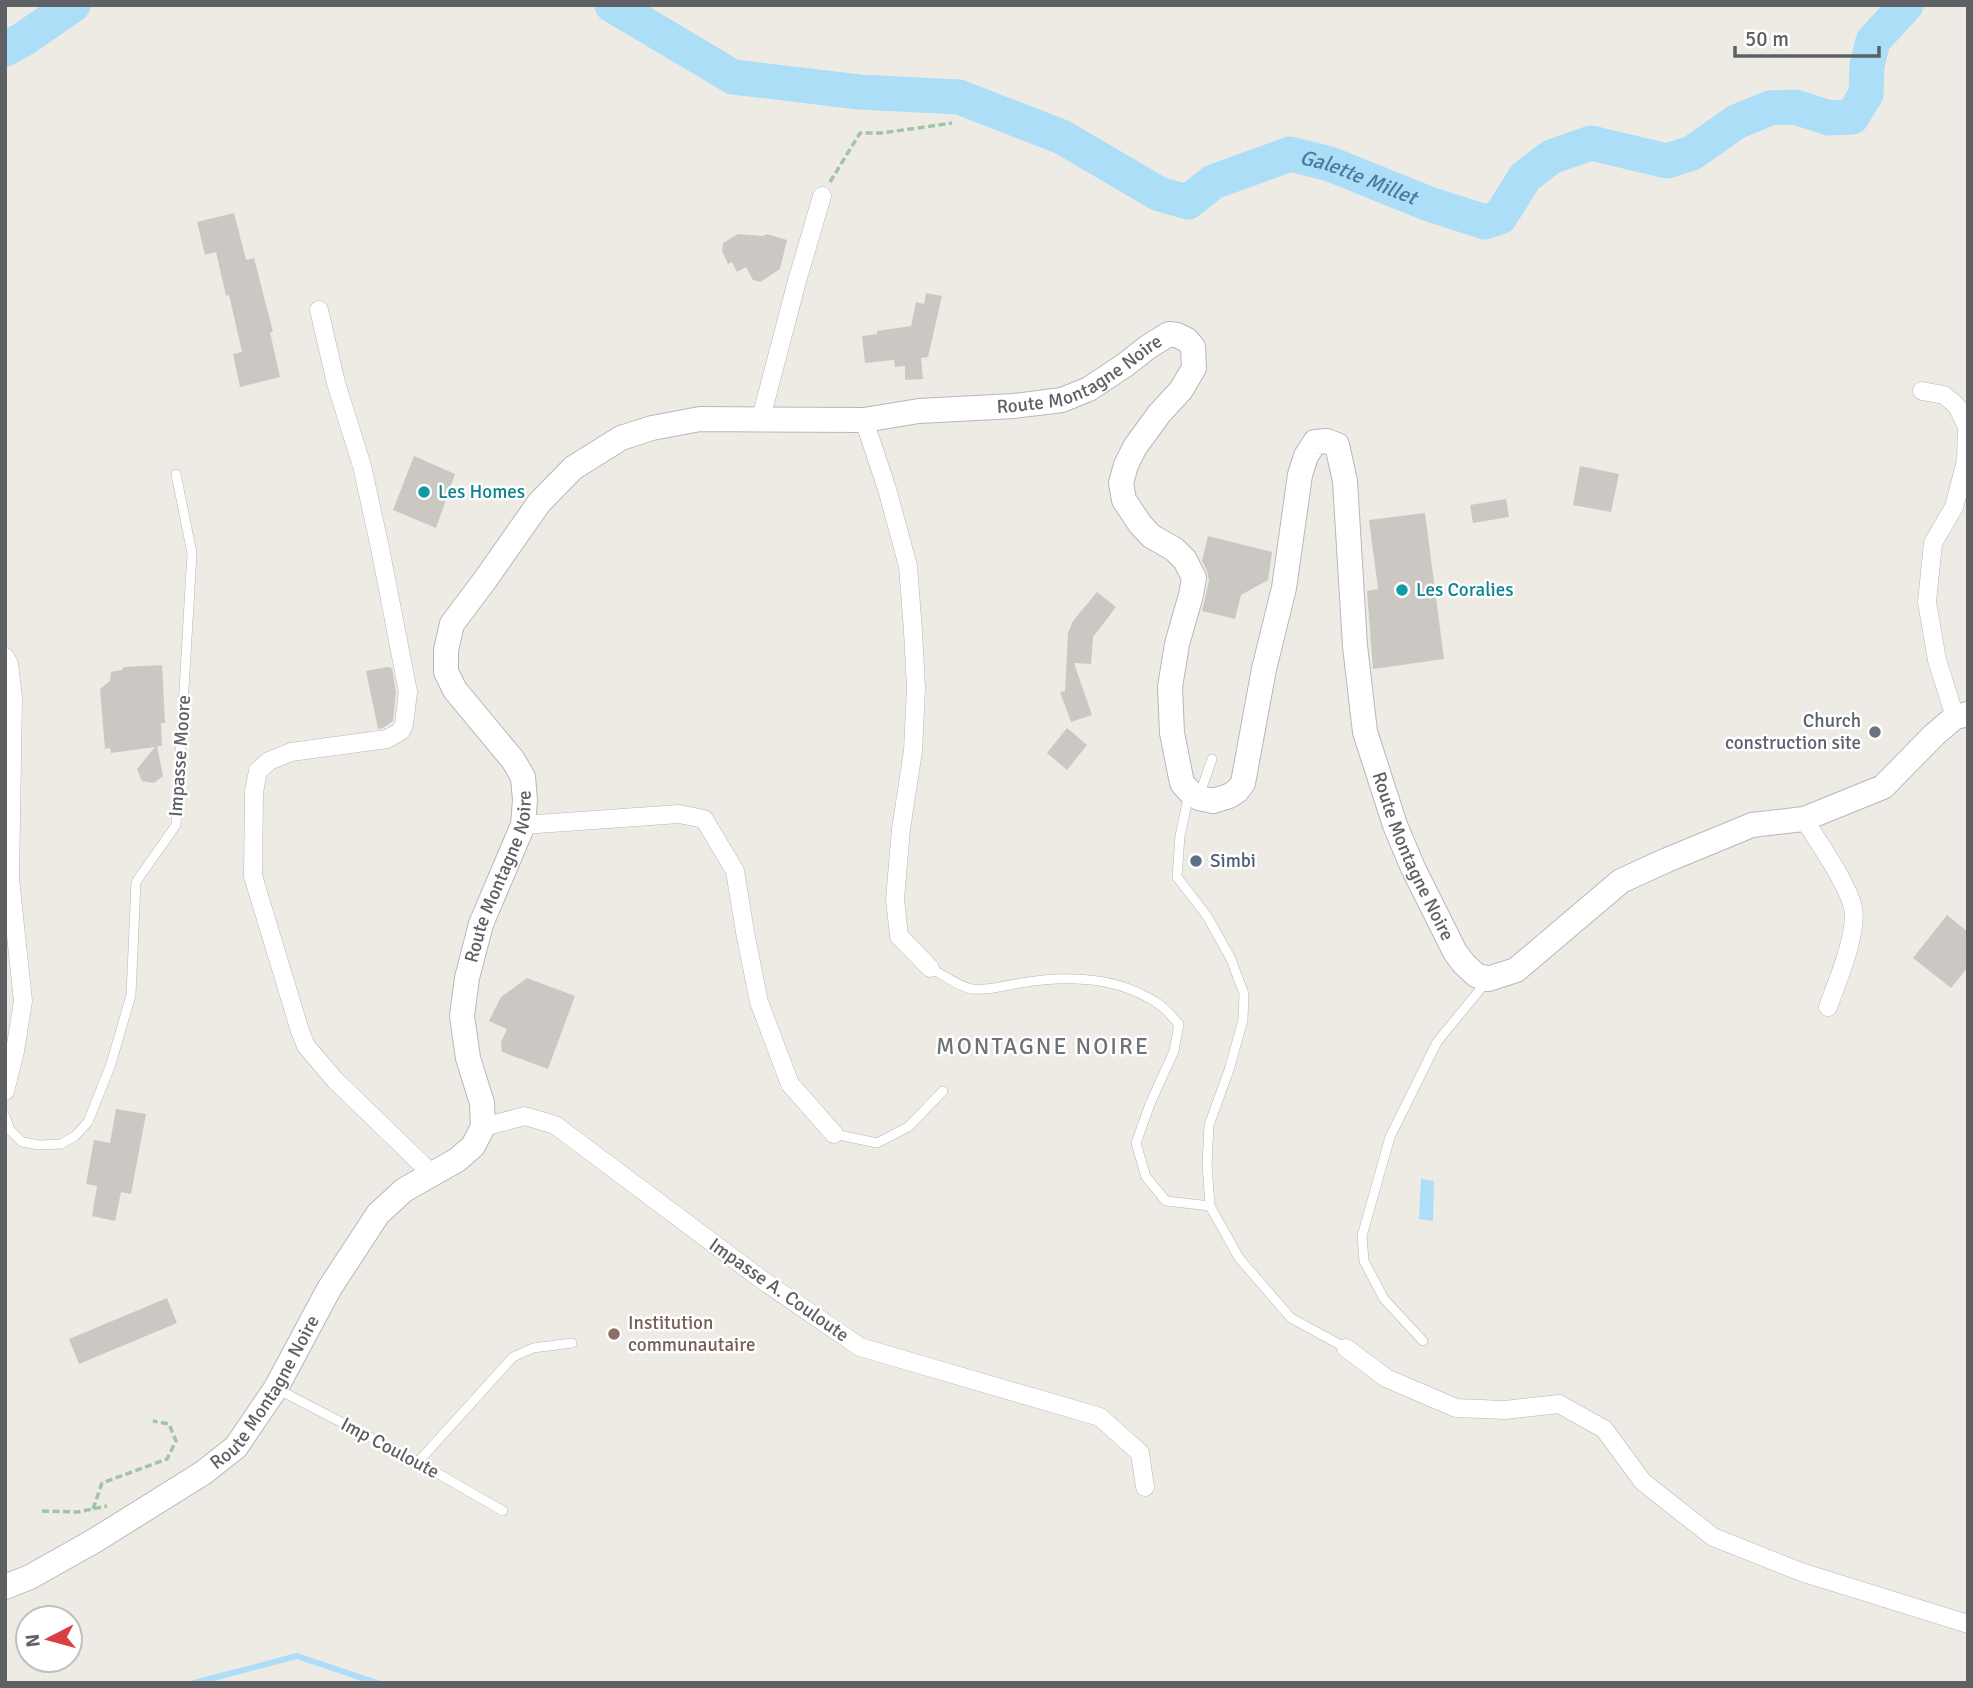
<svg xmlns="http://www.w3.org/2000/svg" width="1973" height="1688" font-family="Signika,sans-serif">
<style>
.water{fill:#acdef7}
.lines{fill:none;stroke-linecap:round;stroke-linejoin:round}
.stream{stroke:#acdef7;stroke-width:6}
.river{stroke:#acdef7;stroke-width:35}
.building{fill:#cbc8c4}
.lane-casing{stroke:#b5b7ba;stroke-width:10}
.street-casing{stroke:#b5b7ba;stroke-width:19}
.secondary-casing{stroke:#b4b8bb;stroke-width:26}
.path{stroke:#9fc5a6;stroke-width:3.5;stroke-dasharray:7 3.5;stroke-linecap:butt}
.lane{stroke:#fff;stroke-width:9}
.street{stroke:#fff;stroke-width:18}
.secondary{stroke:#fff;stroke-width:24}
.culture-dot{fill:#0f9aa8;stroke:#fff;stroke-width:2.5}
.worship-dot{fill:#6b7280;stroke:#fff;stroke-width:2.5}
.service-dot{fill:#5c6f8a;stroke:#fff;stroke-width:2.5}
.education-dot{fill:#8d6e63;stroke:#fff;stroke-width:2.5}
.labels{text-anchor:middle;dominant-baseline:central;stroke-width:5;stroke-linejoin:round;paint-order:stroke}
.street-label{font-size:19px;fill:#5d6164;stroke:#fff}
.culture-label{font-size:19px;fill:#0d838f;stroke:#fff;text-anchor:start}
.worship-label{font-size:19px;fill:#5b616d;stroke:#fff;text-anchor:end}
.service-label{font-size:19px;fill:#4e5e75;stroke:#fff;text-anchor:start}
.education-label{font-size:19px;fill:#785e54;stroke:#fff;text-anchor:start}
.water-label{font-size:21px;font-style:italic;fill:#477b9f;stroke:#fff}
.quarter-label{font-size:23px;letter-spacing:2px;fill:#6e7376;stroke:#fff}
</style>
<rect width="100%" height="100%" fill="#eeebe5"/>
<path class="water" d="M1421 1179 1434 1181 1433 1221 1419 1219Z"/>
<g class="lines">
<path class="stream" d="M194 1683 297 1656 377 1683"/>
<g class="river">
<path id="s1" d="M612 5 733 77 859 92 959 97 1062 137 1159 194 1188 202 1213 182 1290 154 1330 164 1429 204 1485 222 1500 217 1525 177 1551 157 1591 143 1667 161 1692 153 1736 122 1770 108 1795 107 1829 118 1852 117 1866 94 1867 65 1873 41 1906 5"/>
<path d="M5 49 22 40 73 5"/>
</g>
</g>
<g class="building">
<path d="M234 213 246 260 254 258 273 332H270L280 377 240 387 233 354 242 352 229 295 226 296 216 252 205 255 197 222Z"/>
<path d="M738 234 763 236 767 234 787 240 780 269 760 282 753 280 746 267 737 272 732 262 728 264 722 251 723 243Z"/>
<path d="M926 293 942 296 928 357 921 358 923 379 905 380V366L895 367 894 360 865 363 862 336 877 334V331L911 326 916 302 924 304Z"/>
<path d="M414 456 455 474 436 528 393 510Z"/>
<path d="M1580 466 1619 474 1611 512 1573 505Z"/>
<path d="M1506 499 1509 517 1473 523 1470 505Z"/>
<path d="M1425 513 1444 659 1373 669 1367 591 1378 589 1369 520Z"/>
<path d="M1208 536 1272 552 1268 580 1241 595 1235 619 1202 611 1209 581 1207 571 1202 561Z"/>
<path d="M1097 592 1116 607 1093 637 1091 664 1074 663 1092 715 1071 722 1060 692 1065 691 1068 633 1073 621Z"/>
<path d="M162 665 165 723H161L162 746H157L163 776 154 783 142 781 137 769 155 747 111 753 110 748 105 749 100 689 110 681 111 672 122 670 124 667Z"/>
<path d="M387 667 392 668 396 692 393 721 383 728 378 729 366 671Z"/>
<path d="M1067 728 1087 745 1067 770 1047 753Z"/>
<path d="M1947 915 1968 932V967L1951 988 1913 958Z"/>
<path d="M527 978 575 996 548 1069 502 1052 501 1042 507 1029 489 1021 501 997Z"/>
<path d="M116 1109 146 1114 131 1194 121 1192 115 1221 92 1216 97 1186 86 1184 94 1140 110 1143Z"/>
<path d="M167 1298 177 1323 79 1364 69 1339Z"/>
</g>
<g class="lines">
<g class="lane-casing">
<g id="lane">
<path d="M1189 794 1180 836 1177 877 1207 916 1231 959 1244 994 1243 1020 1229 1070 1209 1125 1207 1164 1210 1206 1239 1258 1291 1318 1346 1348"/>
<path d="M1199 796 1212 759"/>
<path d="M930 968C942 974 961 988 973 989 990 991 1005 985 1021 983 1068 975 1120 977 1160 1005 1167 1010 1173 1018 1179 1024L1174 1051 1150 1104 1136 1143 1146 1177 1166 1201 1210 1206"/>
<path d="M5 1116 10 1130 22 1142 39 1145 61 1144 75 1136 88 1122 111 1064 131 995 136 882 176 825 192 553 176 474"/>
<path d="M834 1134 877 1143 908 1127 943 1091"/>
<path d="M1423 1341 1384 1299 1364 1261 1362 1236 1390 1137 1437 1042 1487 981"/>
<path d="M277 1389 418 1462 503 1511"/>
<path d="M418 1462 513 1357 533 1348 572 1343"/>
</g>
</g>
<g class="street-casing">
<g id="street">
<path d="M319 310 336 383 362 466 380 548 408 692 404 724 401 731 387 739 291 752 269 761 258 771 254 792 253 876 300 1031 306 1046 335 1080 432 1174"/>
<path d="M1922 391 1944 395 1957 406 1967 427 1966 461 1954 507 1933 543 1927 602 1937 660 1955 717"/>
<path d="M761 418 797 281 822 196"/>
<path d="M864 420 887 489 908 566 913 631 916 688 913 751 901 829 895 899 899 936 930 968"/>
<path d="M5 657 9 664 13 698 10 879 23 1001 15 1051 5 1091"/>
<path d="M1804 819C1818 842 1848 884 1853 908 1858 933 1837 982 1828 1007"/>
<path d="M523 825 679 814 704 819 735 871 745 932 759 1002 790 1084 834 1134"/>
<path d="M483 1127 525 1116 555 1125 765 1282 860 1347 1100 1417 1140 1453 1145 1487"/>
<path d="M1346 1348 1386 1378 1456 1408 1505 1410 1559 1404 1604 1429 1643 1482 1713 1537 1801 1572 1968 1624"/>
</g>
</g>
<g class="secondary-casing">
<g id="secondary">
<path id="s2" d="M5 1587 30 1577 94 1541 203 1473 236 1447 276 1388 329 1289 378 1214 404 1190 457 1160 473 1146 483 1127 482 1103 468 1058 462 1016 467 978 481 924 523 825 525 800 523 777 513 760 455 690 446 672V650L452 624 485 580 539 503 573 468 621 438 652 428 700 419 864 420 919 411 1014 406 1062 400 1089 389 1125 365 1148 347 1169 334 1177 335 1187 340 1193 347 1194 368 1181 390 1159 414 1135 447 1126 465 1121 483 1124 500 1140 524 1151 536 1174 549 1185 560 1194 578 1191 595 1177 644 1170 687 1172 733 1182 783 1190 792 1199 798 1213 801 1229 796 1237 791 1243 783 1264 669 1284 588 1300 475 1306 456 1315 442 1327 441 1337 445 1345 481 1355 646 1365 732 1395 825 1413 868 1455 952 1464 964 1476 975 1488 979 1516 970 1621 881 1667 860 1752 825 1804 819 1883 787 1934 735 1955 717 1968 714"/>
</g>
</g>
<g class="path">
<path d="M830 182 860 133H882L952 123"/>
<path d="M93 1509 102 1483 167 1459 176 1441 169 1424 153 1421"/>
<path d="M42 1511 78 1512 107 1506"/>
</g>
<use href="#lane" class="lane"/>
<use href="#street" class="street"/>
<use href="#secondary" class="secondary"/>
</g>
<g class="culture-dot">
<circle cx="424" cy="492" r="7"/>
<circle cx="1402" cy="590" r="7"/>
</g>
<circle class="worship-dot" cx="1875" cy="732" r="7"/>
<circle class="service-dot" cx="1196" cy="861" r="7"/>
<circle class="education-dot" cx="614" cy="1334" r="7"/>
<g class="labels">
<g class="street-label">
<text stroke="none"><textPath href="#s2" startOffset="1950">Route Montagne Noire</textPath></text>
<text transform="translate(180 756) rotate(-86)">Impasse Moore</text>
<text stroke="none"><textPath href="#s2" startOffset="3440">Route Montagne Noire</textPath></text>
<text stroke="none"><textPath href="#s2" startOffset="942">Route Montagne Noire</textPath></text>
<text transform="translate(779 1290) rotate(35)">Impasse A. Couloute</text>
<text stroke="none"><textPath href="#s2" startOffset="332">Route Montagne Noire</textPath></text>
<text transform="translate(390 1448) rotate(28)">Imp Couloute</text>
</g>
<g class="culture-label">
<text x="438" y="492">Les Homes</text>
<text x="1416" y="590">Les Coralies</text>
</g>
<g class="worship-label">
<text x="1861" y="721">Church<tspan x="1861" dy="22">construction site</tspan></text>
</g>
<g class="service-label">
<text x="1210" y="861">Simbi</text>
</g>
<g class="education-label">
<text x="628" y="1323">Institution<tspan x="628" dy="22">communautaire</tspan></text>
</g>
<g class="water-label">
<text stroke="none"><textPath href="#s1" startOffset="807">Galette Millet</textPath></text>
</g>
<g class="quarter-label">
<text x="1043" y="1046">MONTAGNE NOIRE</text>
</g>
</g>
<rect width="1973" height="1688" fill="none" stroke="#5d6164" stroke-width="14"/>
<g transform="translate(49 1639) rotate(264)"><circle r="33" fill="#ffffff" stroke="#bec0c1" stroke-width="2"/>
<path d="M0-5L12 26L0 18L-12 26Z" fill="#d94044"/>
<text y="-10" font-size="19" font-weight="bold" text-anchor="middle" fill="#5d6164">N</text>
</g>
<path d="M1735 46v10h144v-10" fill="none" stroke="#5d6164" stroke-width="3.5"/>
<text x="1745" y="46" font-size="21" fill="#5d6164" stroke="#ffffff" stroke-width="5" paint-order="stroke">50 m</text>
</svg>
